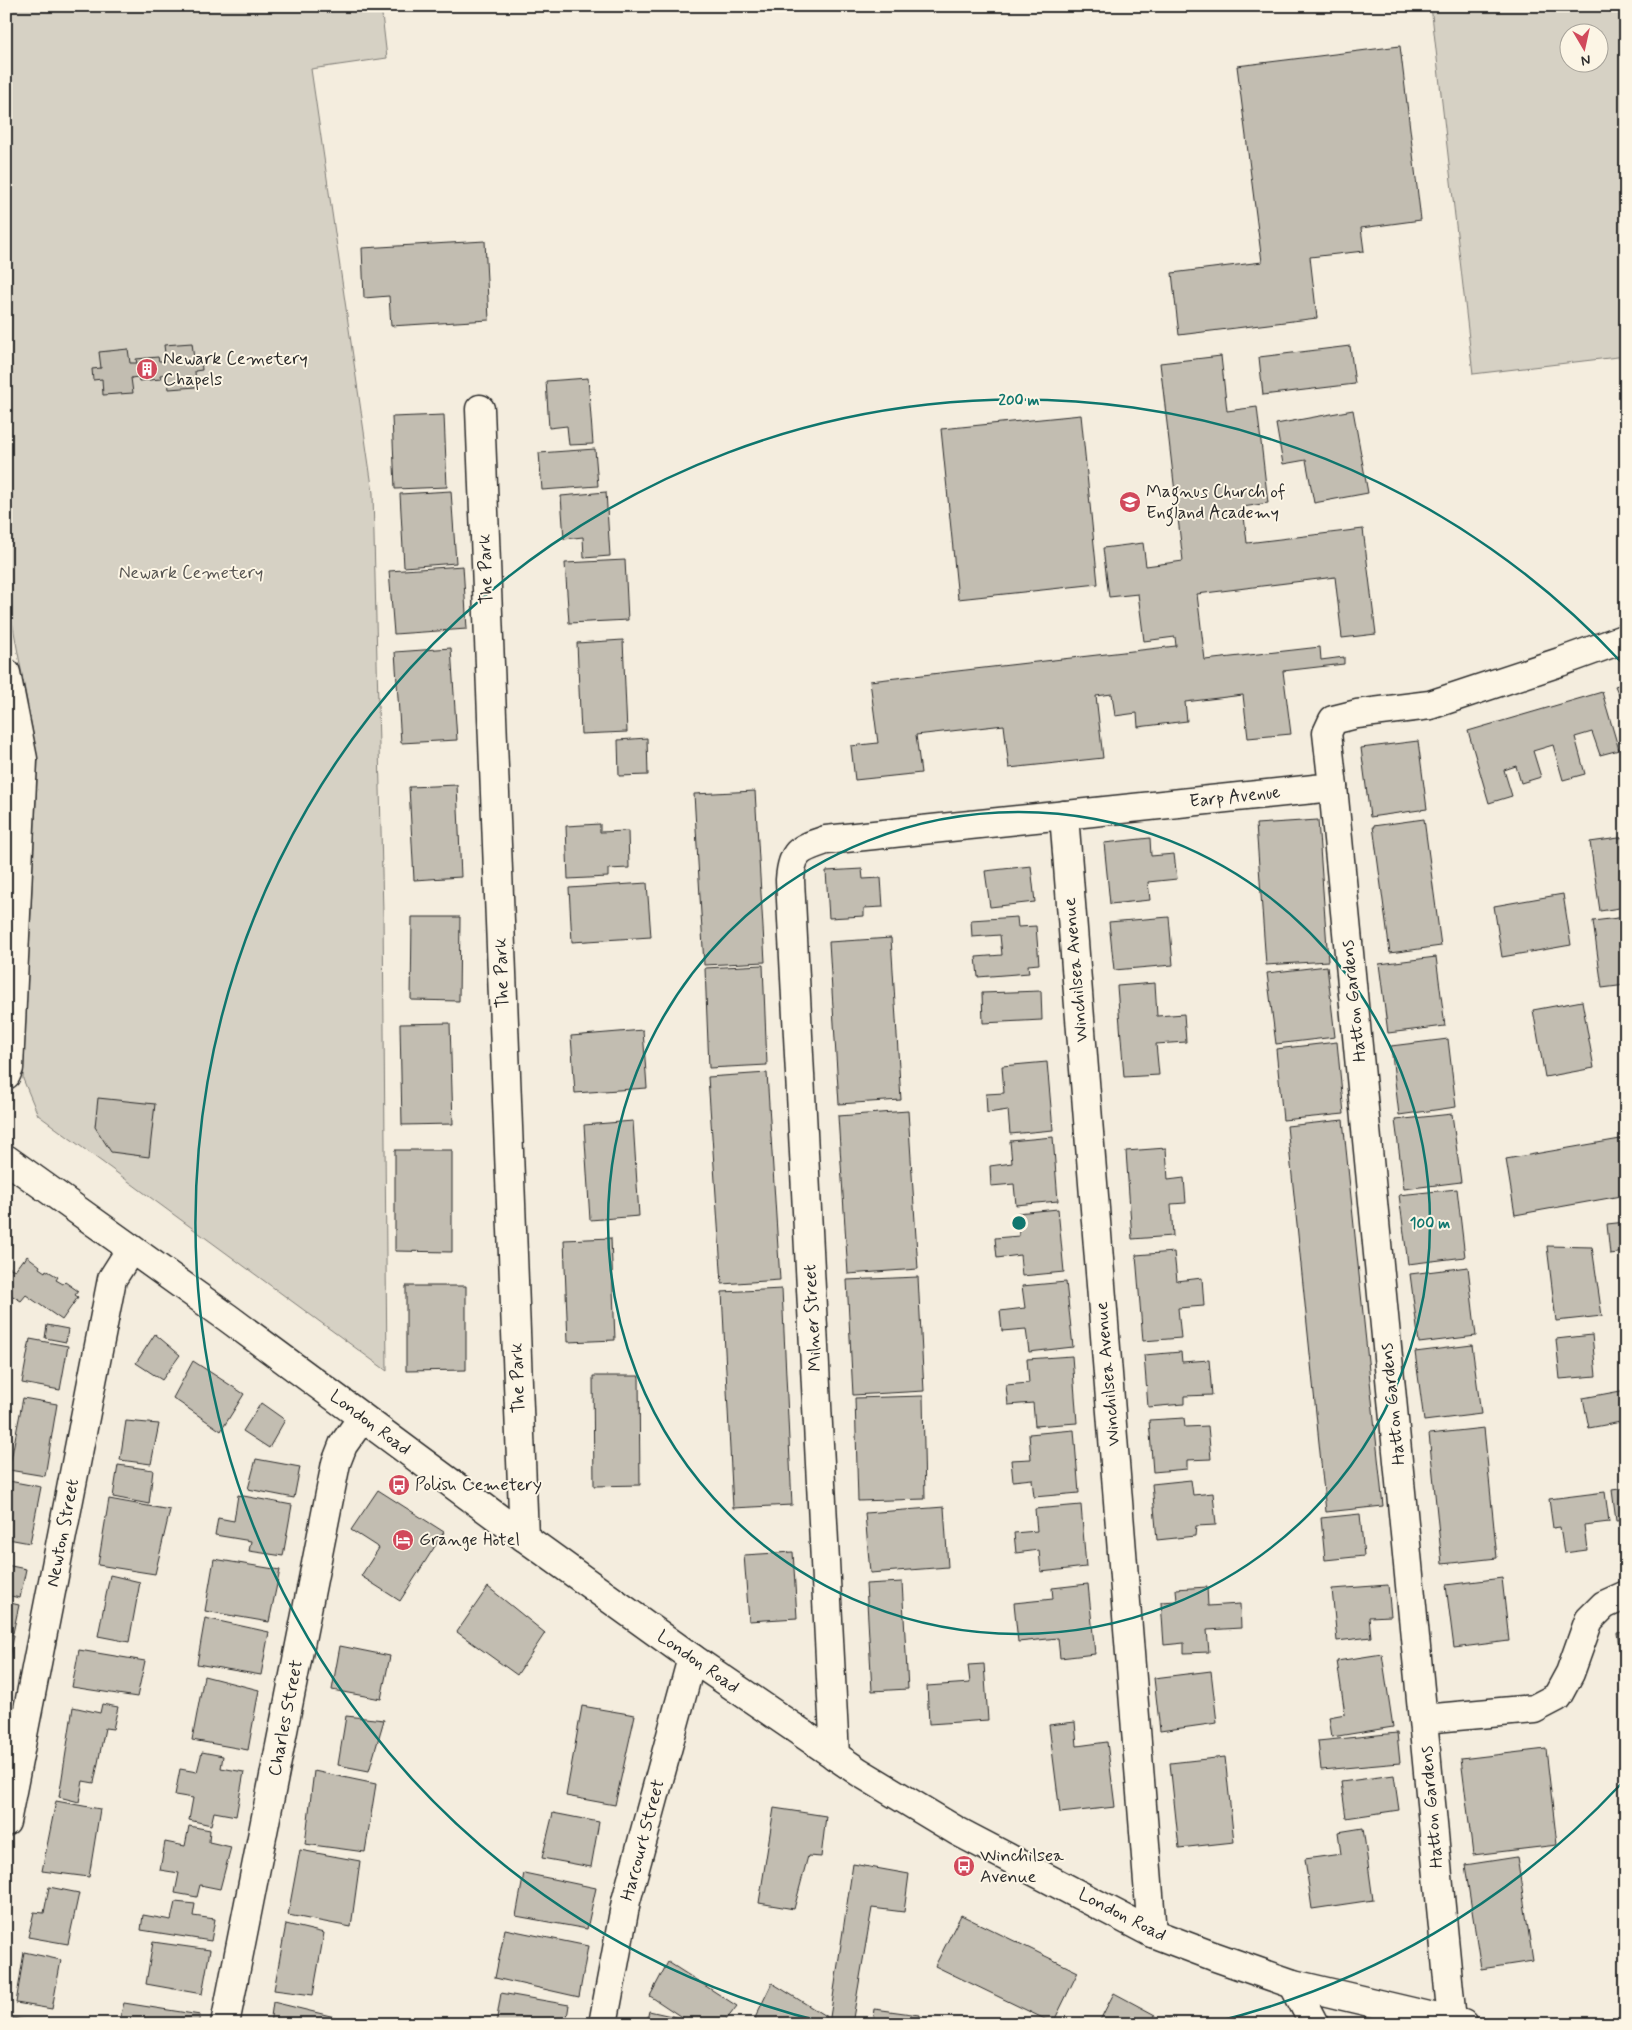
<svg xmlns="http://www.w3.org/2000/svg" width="1632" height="2030" font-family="Mynerve,sans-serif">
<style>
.green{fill:#d6d1c4;stroke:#807e78;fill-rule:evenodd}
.building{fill:#c2bdb1;stroke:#2b2b2b}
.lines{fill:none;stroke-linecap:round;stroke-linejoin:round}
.street-casing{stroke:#2b2b2b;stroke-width:31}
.secondary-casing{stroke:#2b2b2b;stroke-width:31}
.street{stroke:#fcf5e5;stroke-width:28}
.secondary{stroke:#fcf5e5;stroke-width:28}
.ring{fill:none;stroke:#0f766e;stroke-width:2.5}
.labels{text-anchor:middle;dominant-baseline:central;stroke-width:4;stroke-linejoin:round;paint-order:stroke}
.poi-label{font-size:18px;fill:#2b2b2b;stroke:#fcf5e5;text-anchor:start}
.street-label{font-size:18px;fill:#2b2b2b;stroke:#fcf5e5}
.park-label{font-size:18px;fill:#565451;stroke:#fcf5e5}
.centre{fill:#0f766e;stroke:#fcf5e5;stroke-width:2.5}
.ring-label{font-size:15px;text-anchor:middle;font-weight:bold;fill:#0f766e;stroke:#fcf5e5;stroke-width:4;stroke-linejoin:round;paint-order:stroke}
</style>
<rect width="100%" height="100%" fill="#f4edde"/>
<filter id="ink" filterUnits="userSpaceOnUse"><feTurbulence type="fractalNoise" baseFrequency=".02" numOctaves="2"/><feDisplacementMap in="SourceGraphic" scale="10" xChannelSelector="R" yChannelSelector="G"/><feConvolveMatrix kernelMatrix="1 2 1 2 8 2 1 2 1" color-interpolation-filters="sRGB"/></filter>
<g filter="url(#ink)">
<g class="green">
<path d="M6 6H381L387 58 311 69 373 493 383 914 387 1371 38 1115 23 1079 38 760 6 589Z"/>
<path d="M1431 6H1626V356L1473 374ZM1570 32H1600V62H1570Z"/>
</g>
<g class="building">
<path d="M1400 46 1421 220 1361 228 1364 251 1310 257 1317 318 1179 335 1172 273 1262 262 1237 66Z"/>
<path d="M485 241 489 320 391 326 389 296 364 298 362 248Z"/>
<path d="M192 343 194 359H201L202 370 195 371 196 387 169 389 167 374 160 375 161 379 139 381 138 377 131 378 133 393 103 395 102 379 93 380 92 369 101 368 99 352 128 349 130 363H137L136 359 158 357 159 361H166L164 345Z"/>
<path d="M1350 346 1355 384 1263 395 1259 357Z"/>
<path d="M1221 356 1227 411 1257 407 1268 503 1243 507 1247 543 1363 529 1376 634 1342 638 1335 577 1197 594 1205 660 1320 647 1321 660 1344 657V664L1283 671 1291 734 1248 738 1243 695 1185 702 1187 721 1138 727 1137 713 1115 716 1112 694 1096 696 1103 758 1009 768 1004 725 916 735 921 773 855 780 851 746 878 743 870 681 1176 646 1175 637 1144 641 1138 594 1109 597 1103 548 1143 543 1146 566 1183 561 1160 363Z"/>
<path d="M588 378 593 444 569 445 567 426 549 428 546 381Z"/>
<path d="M1353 410 1368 493 1314 503 1306 460 1283 464 1276 424Z"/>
<path d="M444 415 447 487 395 489 392 417Z"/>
<path d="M1081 415 1098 584 958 599 941 429Z"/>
<path d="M595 449 598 486 542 490 539 453Z"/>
<path d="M451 491 456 563 404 567 400 494Z"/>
<path d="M606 492 610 556 584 558 583 537 564 539 561 496Z"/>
<path d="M625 560 628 620 569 623 565 563Z"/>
<path d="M463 566 467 629 394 634 389 571Z"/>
<path d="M623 640 627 732 581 734 577 643Z"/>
<path d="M451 648 457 740 401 743 395 652Z"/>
<path d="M1626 682V711L1615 686Z"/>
<path d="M1602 692 1619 750 1600 755 1592 732 1575 737 1585 774 1563 780 1553 745 1533 751 1541 777 1521 783 1516 766 1504 770 1512 796 1489 803 1468 731Z"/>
<path d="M647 738 648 775 619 776 618 740Z"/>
<path d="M1418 741 1427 809 1370 817 1361 748Z"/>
<path d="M457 785 461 877 414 880 409 787Z"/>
<path d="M755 791 765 962 704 965 694 794Z"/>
<path d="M1424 819 1441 946 1390 953 1373 826Z"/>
<path d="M1318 820 1328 961 1266 965 1256 824Z"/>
<path d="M600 824V832L628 831 629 868 608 869V877L568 879 566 826Z"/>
<path d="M1626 837V907L1600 911 1590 842Z"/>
<path d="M1150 838 1151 856 1174 854 1177 879 1148 882 1150 900 1110 904 1104 843Z"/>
<path d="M1031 866 1035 902 990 907 985 871Z"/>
<path d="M862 869 863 879 881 878 883 907 864 908V916L829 918 826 871Z"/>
<path d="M647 883 651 937 572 942 569 888Z"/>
<path d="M1563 894 1571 945 1502 957 1494 906Z"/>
<path d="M412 917H460L459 1001 411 1000Z"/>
<path d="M1017 917 1018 927 1036 926 1039 964 1028 965 1029 973 978 977 976 957 1002 955 1000 935 972 937 971 920Z"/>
<path d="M1169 917 1173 965 1114 970 1109 922Z"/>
<path d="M1626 917V985L1602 988 1593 921Z"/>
<path d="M891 938 901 1100 839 1104 829 942Z"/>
<path d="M1436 957 1445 1026 1388 1033 1379 964Z"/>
<path d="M763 965 767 1065 709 1068 705 968Z"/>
<path d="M1327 966 1335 1037 1276 1044 1267 973Z"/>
<path d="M1155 983 1157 1016 1184 1014 1186 1042 1156 1044 1159 1075 1124 1077 1117 986Z"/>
<path d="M1041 991 1042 1020 983 1023 982 993Z"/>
<path d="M1582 1001 1594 1068 1545 1077 1533 1010Z"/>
<path d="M450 1023 453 1124 402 1125 400 1024Z"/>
<path d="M643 1030 647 1088 575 1093 571 1036Z"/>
<path d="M1448 1039 1456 1107 1399 1115 1391 1046Z"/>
<path d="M1337 1042 1344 1114 1283 1120 1276 1049Z"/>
<path d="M1047 1062 1053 1130 1010 1134 1008 1110 987 1113 986 1094 1004 1093 1002 1066Z"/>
<path d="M767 1073 780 1280 722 1284 708 1077Z"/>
<path d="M98 1098 155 1104 149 1157 111 1152 95 1127Z"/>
<path d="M908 1111 918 1269 848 1274 838 1116Z"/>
<path d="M1452 1114 1461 1182 1404 1189 1395 1120Z"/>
<path d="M1343 1120 1383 1506 1326 1512 1287 1126Z"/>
<path d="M633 1121 639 1216 590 1220 584 1125Z"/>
<path d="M1053 1137 1058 1201 1016 1205 1014 1184 991 1186 990 1166 1012 1163 1010 1141Z"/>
<path d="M1626 1138V1195L1515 1215 1506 1159Z"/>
<path d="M1166 1148 1168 1180 1184 1178 1186 1203 1171 1204 1173 1236 1132 1239 1126 1151Z"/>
<path d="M395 1150H452V1252L395 1251Z"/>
<path d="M1457 1189 1465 1257 1408 1264 1399 1195Z"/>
<path d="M1058 1209 1064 1272 1022 1276 1020 1255 997 1258 995 1238 1019 1236 1017 1213Z"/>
<path d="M1626 1222V1252L1610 1254 1607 1224Z"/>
<path d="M611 1238 615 1340 568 1342 564 1240Z"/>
<path d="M1547 1246 1592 1247 1602 1316 1556 1321Z"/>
<path d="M1174 1252 1177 1281 1202 1278 1204 1306 1178 1308 1181 1338 1143 1341 1136 1255Z"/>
<path d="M27 1256 40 1266 39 1268 45 1272 46 1270 58 1277 56 1280 63 1284 65 1282 78 1291 75 1295 78 1297 62 1320 26 1295 21 1301 11 1295 6 1302V1266L15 1270 23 1259 24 1261Z"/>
<path d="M1468 1267 1476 1336 1419 1343 1410 1274Z"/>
<path d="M918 1277 924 1391 853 1395 847 1280Z"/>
<path d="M1066 1282 1073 1347 1029 1352 1026 1329 1002 1331 1000 1311 1025 1308 1022 1286Z"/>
<path d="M406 1286H466V1370L406 1371Z"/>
<path d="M782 1289 792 1505 733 1508 722 1292Z"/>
<path d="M47 1325 68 1329 66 1342 45 1338Z"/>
<path d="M155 1334 180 1355 162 1380 136 1363Z"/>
<path d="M1592 1335 1596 1376 1560 1379 1556 1339Z"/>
<path d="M30 1339 68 1346 60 1390 22 1383Z"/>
<path d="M1472 1345 1481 1414 1424 1421 1415 1352Z"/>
<path d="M1181 1352 1182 1362 1209 1360 1212 1395 1184 1396V1404L1148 1407 1144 1355Z"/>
<path d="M1072 1356 1077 1423 1035 1426 1033 1403 1008 1405 1006 1385 1029 1383 1027 1359Z"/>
<path d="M193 1361 244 1394 221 1431 173 1398Z"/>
<path d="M593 1376H639L640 1485 594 1486Z"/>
<path d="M1626 1390V1421L1589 1428 1583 1398Z"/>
<path d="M923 1396 925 1499 858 1501 855 1398Z"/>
<path d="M23 1398 57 1404 45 1476 9 1470Z"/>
<path d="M261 1403 285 1420 269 1448 243 1431Z"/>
<path d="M1184 1418 1185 1427 1208 1426 1211 1459 1187 1460V1469L1153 1472 1149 1420Z"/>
<path d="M126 1421 159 1424 151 1464 120 1460Z"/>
<path d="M1484 1428 1497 1558 1442 1564 1429 1434Z"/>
<path d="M1074 1430 1079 1493 1034 1497 1032 1479 1013 1481 1011 1460 1031 1459 1029 1434Z"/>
<path d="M256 1459 300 1467 294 1498 248 1489Z"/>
<path d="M118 1465 153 1470 149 1504 113 1497Z"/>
<path d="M1191 1480 1193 1495 1213 1493 1216 1525 1196 1526 1195 1536 1157 1540 1152 1484Z"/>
<path d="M9 1481 41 1487 30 1543 8 1539 6 1550V1494Z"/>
<path d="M1626 1488V1520L1616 1521 1612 1490Z"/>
<path d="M378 1490 444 1532 400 1601 361 1576 379 1548 351 1530Z"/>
<path d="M1605 1492 1609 1522 1584 1525 1587 1550 1564 1553 1560 1527 1553 1528 1549 1499Z"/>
<path d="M238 1495 292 1505 283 1556 249 1551 251 1541 215 1535 218 1518 234 1521Z"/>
<path d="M109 1499 170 1510 155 1574 98 1565Z"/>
<path d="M1081 1505 1086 1567 1041 1572 1039 1550 1016 1553 1014 1533 1037 1531 1035 1509Z"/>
<path d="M944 1507 948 1567 870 1573 865 1513Z"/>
<path d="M1360 1514 1364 1556 1325 1560 1321 1518Z"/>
<path d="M793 1552 797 1618 749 1621 744 1555Z"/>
<path d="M214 1559 280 1570 269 1622 205 1611Z"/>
<path d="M6 1565 26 1569 20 1598 6 1595Z"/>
<path d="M110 1575 140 1582 129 1642 98 1636Z"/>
<path d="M1502 1578 1509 1641 1454 1648 1446 1585Z"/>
<path d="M902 1582 908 1689 872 1691 866 1584Z"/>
<path d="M1088 1584 1095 1654 1060 1658 1058 1638 1018 1642 1014 1603 1053 1599 1052 1588Z"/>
<path d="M1388 1585 1391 1616 1369 1617 1371 1637 1337 1641 1332 1589Z"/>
<path d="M488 1587 545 1633 517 1675 457 1632Z"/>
<path d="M1207 1587 1208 1606 1240 1604 1241 1628 1207 1630 1209 1652 1184 1653V1643L1164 1645 1161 1602 1177 1601 1176 1589Z"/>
<path d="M6 1602 19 1605 13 1633 6 1631Z"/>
<path d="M205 1618 269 1632 261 1675 197 1664Z"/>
<path d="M1626 1632V1665L1622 1666 1617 1633Z"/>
<path d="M6 1634 14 1635 6 1681Z"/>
<path d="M340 1646 390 1656 381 1699 332 1690Z"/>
<path d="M79 1650 145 1661 137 1697 72 1687Z"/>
<path d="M1382 1654 1393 1727 1332 1737 1329 1717 1345 1714 1337 1661Z"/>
<path d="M984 1664 988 1720 929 1724 927 1686 970 1683 968 1665Z"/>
<path d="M1211 1671 1217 1723 1160 1731 1154 1678Z"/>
<path d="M204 1676 259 1690 248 1750 192 1740Z"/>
<path d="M102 1704 118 1707 113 1729 105 1728 94 1783 83 1781 79 1802 59 1797 73 1707 100 1713Z"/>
<path d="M582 1706 635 1715 615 1805 566 1796Z"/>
<path d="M346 1716 384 1720 369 1771 338 1765Z"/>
<path d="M1075 1722 1077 1746 1107 1742 1115 1807 1060 1813 1049 1725Z"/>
<path d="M1397 1733 1400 1763 1321 1770 1318 1741Z"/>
<path d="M1546 1749 1557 1845 1473 1855 1461 1759Z"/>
<path d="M202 1752 223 1756 221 1768 244 1772 236 1816 214 1812 211 1825 189 1820 193 1798 175 1795 180 1769 197 1772Z"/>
<path d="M1225 1757 1234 1842 1179 1848 1170 1763Z"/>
<path d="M314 1771 376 1784 365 1852 305 1844Z"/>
<path d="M1394 1775 1399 1810 1346 1818 1341 1782Z"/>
<path d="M56 1801 100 1809 89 1877 42 1871Z"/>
<path d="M774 1808 826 1816 821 1857 808 1856 794 1909 759 1903Z"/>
<path d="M553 1813 599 1822 591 1867 542 1858Z"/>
<path d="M189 1826 210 1830 209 1842 231 1847 220 1889 200 1885 197 1897 175 1893 179 1873 160 1870 165 1842 185 1846Z"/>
<path d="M1363 1828 1373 1900 1312 1909 1305 1859 1341 1854 1338 1832Z"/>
<path d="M300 1850 360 1861 351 1927 288 1915Z"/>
<path d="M1517 1857 1533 1961 1481 1969 1465 1865Z"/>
<path d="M853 1864 909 1874 904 1912 872 1908 852 2024H829Z"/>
<path d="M524 1873 596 1888 587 1929 516 1916Z"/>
<path d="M49 1887 79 1893 68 1944 28 1937 34 1912 44 1913Z"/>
<path d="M175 1902 195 1904 193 1916 215 1919 211 1941 141 1930 143 1915 171 1920Z"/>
<path d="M961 1915 1078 1972 1053 2023 935 1966Z"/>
<path d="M286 1924 324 1933 313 1995 274 1990Z"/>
<path d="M505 1929 588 1946 579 1997 495 1978Z"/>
<path d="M153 1942 210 1950 202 1994 146 1984Z"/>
<path d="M24 1952 61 1960 52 2009 16 2003Z"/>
<path d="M668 1962 737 2006 723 2024H692L650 1996Z"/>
<path d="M772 1983 827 2017 826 2024H765L755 2018Z"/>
<path d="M501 1993 569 2005 566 2024H496Z"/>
<path d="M1114 1993 1155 2015 1151 2024H1098Z"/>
<path d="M273 2002 343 2019 342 2024H270Z"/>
<path d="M124 2003 200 2015 198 2024H134L119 2021Z"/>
<path d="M875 2009 919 2015 918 2024H873Z"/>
<path d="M649 2011 680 2018 679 2024H646Z"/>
<path d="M13 2018 41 2024H12Z"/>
<path d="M1168 2018 1180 2024H1165Z"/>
</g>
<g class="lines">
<g class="street-casing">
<g id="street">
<path d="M480 409 524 1537"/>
<path d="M6 673 23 759 9 1068 6 1075"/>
<path d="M1333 787 1452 2021"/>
<path d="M1064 815 1152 1933"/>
<path d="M1424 1719 1534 1709 1557 1697 1570 1673 1589 1620 1604 1605 1626 1595"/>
<path d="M835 1756 790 880C792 850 800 849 826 840L1333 787 1327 733 1333 720 1357 714 1430 705 1560 662 1626 638"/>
<path d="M6 1822 112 1279 131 1249"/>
<path d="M1293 1984 1314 2024"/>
<path d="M225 2024 336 1463 343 1445 362 1418"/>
<path d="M603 2024 626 1901 692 1658"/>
</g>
</g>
<g class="secondary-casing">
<path id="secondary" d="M6 1159 228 1318 524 1537 692 1658 859 1772 957 1831 1152 1933 1213 1956 1293 1984 1463 2024"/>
</g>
<use href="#street" class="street"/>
<use href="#secondary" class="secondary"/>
</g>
</g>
<g class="ring">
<circle cx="1019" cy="1223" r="411"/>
<path d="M1621 1784A823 823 0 0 1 1211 2023M827 2023A823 823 0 1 1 1621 662"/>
</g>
<defs>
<g id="building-disc" transform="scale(1.125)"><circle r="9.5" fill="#d1495b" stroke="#fcf5e5"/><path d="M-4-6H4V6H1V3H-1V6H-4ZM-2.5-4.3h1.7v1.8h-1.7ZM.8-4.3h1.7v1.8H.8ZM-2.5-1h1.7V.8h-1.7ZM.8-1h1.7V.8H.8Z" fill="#fff"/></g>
<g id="school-disc" transform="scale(1.125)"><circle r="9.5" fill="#d1495b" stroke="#fcf5e5"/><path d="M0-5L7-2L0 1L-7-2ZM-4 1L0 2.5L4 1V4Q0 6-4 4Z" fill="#fff"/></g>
<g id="bus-disc" transform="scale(1.125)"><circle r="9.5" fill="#d1495b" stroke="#fcf5e5"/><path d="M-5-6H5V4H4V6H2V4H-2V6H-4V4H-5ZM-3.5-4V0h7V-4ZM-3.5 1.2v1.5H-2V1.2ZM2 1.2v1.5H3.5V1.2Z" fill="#fff"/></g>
<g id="hotel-disc" transform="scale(1.125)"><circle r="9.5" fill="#d1495b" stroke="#fcf5e5"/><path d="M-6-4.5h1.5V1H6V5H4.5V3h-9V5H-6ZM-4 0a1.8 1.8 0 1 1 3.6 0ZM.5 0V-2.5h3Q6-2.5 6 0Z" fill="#fff"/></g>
</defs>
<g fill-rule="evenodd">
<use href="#building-disc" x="147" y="369"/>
<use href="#school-disc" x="1130" y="502"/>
<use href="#bus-disc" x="399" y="1485"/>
<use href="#hotel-disc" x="403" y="1540"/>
<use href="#bus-disc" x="964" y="1866"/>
</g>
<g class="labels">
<g class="poi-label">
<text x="163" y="359">Newark Cemetery<tspan x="163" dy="21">Chapels</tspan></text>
<text x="1146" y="492">Magnus Church of<tspan x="1146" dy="21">England Academy</tspan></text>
<text x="415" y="1485">Polish Cemetery</text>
<text x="419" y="1540">Grange Hotel</text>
<text x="980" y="1856">Winchilsea<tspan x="980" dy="21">Avenue</tspan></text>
</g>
<g class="street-label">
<text transform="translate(486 569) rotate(-92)">The Park</text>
<text transform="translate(1235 797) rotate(-6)">Earp Avenue</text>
<text transform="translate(1076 970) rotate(-95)">Winchilsea Avenue</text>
<text transform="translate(502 973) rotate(-92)">The Park</text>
<text transform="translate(1354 1001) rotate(-96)">Hatton Gardens</text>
<text transform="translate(813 1318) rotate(-93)">Milner Street</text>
<text transform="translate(1108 1374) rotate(-95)">Winchilsea Avenue</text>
<text transform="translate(518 1378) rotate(-92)">The Park</text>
<text transform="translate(1393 1404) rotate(-96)">Hatton Gardens</text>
<text transform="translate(370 1423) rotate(37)">London Road</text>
<text transform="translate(63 1533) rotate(-79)">Newton Street</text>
<text transform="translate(698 1662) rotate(35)">London Road</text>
<text transform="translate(286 1718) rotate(-79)">Charles Street</text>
<text transform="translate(1432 1807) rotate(-95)">Hatton Gardens</text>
<text transform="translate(643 1840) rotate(-75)">Harcourt Street</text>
<text transform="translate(1122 1915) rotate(27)">London Road</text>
</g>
<g class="park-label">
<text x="191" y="573">Newark Cemetery</text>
</g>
</g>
<circle cx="1019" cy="1223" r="8" class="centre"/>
<g class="ring-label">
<text x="1019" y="405">200 m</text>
<text x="1430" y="1228">100 m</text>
</g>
<rect width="1632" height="2030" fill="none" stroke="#fcf5e5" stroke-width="25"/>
<rect x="12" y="12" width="1607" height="2005" fill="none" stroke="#2b2b2b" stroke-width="2" filter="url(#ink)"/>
<g transform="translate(1584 48) rotate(171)"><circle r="24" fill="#fcf5e5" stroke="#a8a49b"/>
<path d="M0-4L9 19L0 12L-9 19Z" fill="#d1495b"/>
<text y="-8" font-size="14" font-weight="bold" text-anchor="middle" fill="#2b2b2b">N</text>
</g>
</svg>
